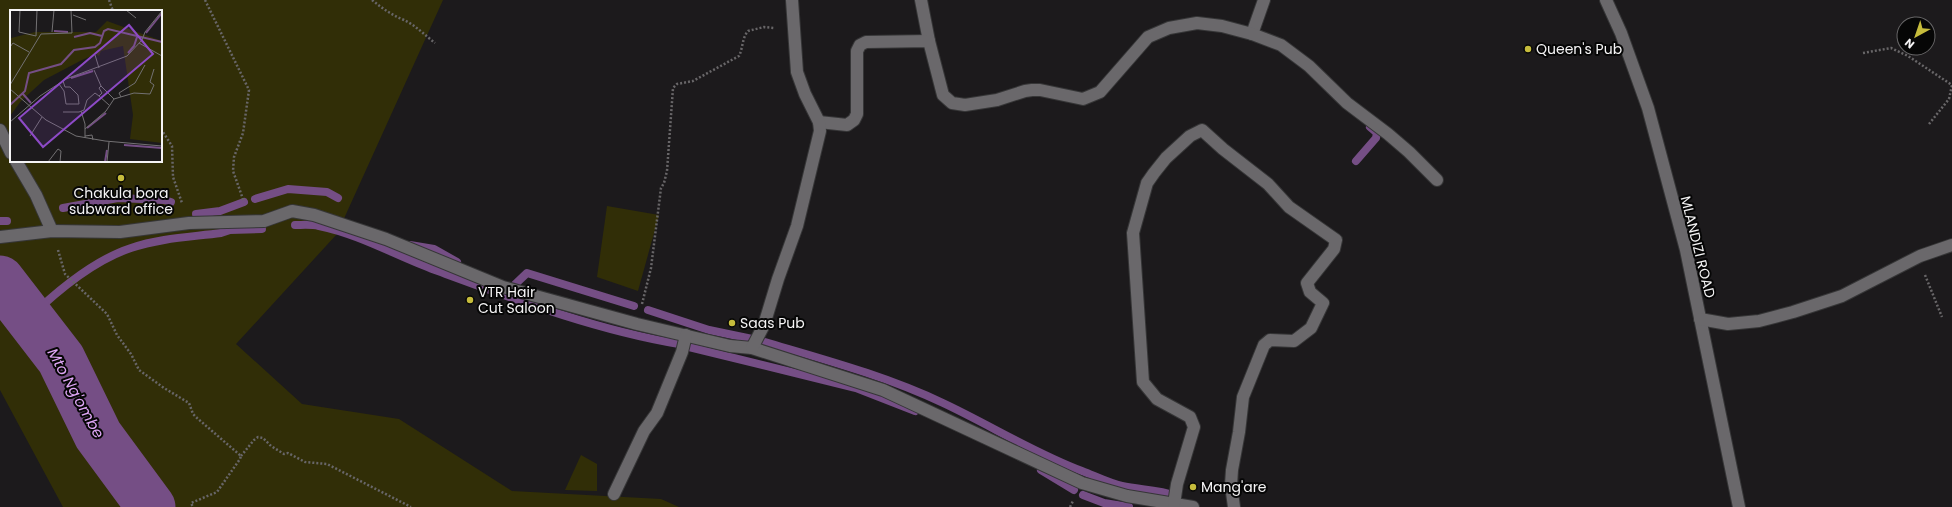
<svg xmlns="http://www.w3.org/2000/svg" width="1952" height="507" font-family="Poppins,sans-serif">
<style>
.green{fill:#312e07;fill-rule:evenodd}
.lines{fill:none;stroke-linecap:round;stroke-linejoin:round}
.stream{stroke:#754e85;stroke-width:8}
.river{stroke:#754e85;stroke-width:49}
.minor-casing{stroke:#363637;stroke-width:14}
.path{stroke:#686668;stroke-width:2.5;stroke-dasharray:2 2;stroke-linecap:butt}
.minor{stroke:#6a686b;stroke-width:12}
.poi-dot{fill:#c6bc3c;stroke:#060606;stroke-width:1.5}
.labels{text-anchor:middle;dominant-baseline:central;stroke-width:4;stroke-linejoin:round;paint-order:stroke}
.poi-label{font-size:14px;fill:#f5f4f5;stroke:#060606;text-anchor:start}
.street-label{font-size:14px;fill:#f5f4f5;stroke:#060606}
.water-label{font-size:15px;font-style:italic;fill:#dfa6f6;stroke:#060606}
.inset-river{fill:none;stroke:#754e85;stroke-width:2}
.inset-road{fill:none;stroke:#737173;stroke-width:1}
.view{fill:#8d4ac7;fill-opacity:0.15;stroke:#8d4ac7;stroke-width:2}
.inset-edge{fill:none;stroke:#f5f4f5;stroke-width:2}
</style>
<rect width="100%" height="100%" fill="#1c1a1c"/>
<g class="green">
<path d="M0 0H443L337 234 236 344 302 404 399 419 512 491 661 499 679 507H63L0 390ZM11 11H161V161H11Z"/>
<path d="M607 206 659 215 638 291 597 277Z"/>
<path d="M581 455 597 464V491L565 490Z"/>
</g>
<g class="lines">
<g class="stream">
<path d="M1356 161 1376 138 1377 133 1370 127"/>
<path d="M255 199 288 189 327 192 338 198"/>
<path d="M63 208 118 198 164 200 171 202"/>
<path d="M196 214 220 211 244 202"/>
<path d="M0 221H7"/>
<path d="M295 225C302 225 311 224 319 226 359 234 397 256 435 270 514 299 595 330 679 344"/>
<path d="M410 245 434 249 457 262"/>
<path d="M510 289 527 273 634 306"/>
<path d="M648 310 709 330 757 340"/>
<path d="M29 318C57 291 94 260 131 248 160 238 191 237 221 233L230 230 262 229"/>
<path d="M765 342C826 360 886 376 943 403 990 425 1034 453 1082 471 1095 476 1109 483 1122 486 1140 490 1158 489 1176 496"/>
<path d="M689 347 856 388 915 411"/>
<path d="M1041 470 1074 490"/>
<path d="M1083 495 1104 503 1129 507"/>
</g>
<path class="river" d="M0 280 61 359 98 435 151 507"/>
<g class="minor-casing">
<g id="minor">
<path d="M921 0 929 41"/>
<path d="M1606 0 1621 33 1648 108 1686 250 1739 507"/>
<path d="M1252 34 1264 0"/>
<path d="M819 122 847 125 854 120 857 114V51L860 45 866 42 929 41 943 95 952 103 965 105 997 100 1025 91 1032 90H1040L1083 99 1100 92 1148 37 1169 28 1197 23 1222 26 1252 34 1281 45 1309 66 1347 103 1388 134 1409 152 1437 180"/>
<path d="M0 130 11 153"/>
<path d="M16 161 36 195 52 231"/>
<path d="M0 237 52 231 120 232 189 223 264 221 292 211 314 215 386 239 503 287 637 324 730 346 752 348 883 390 1082 483 1127 496 1193 507"/>
<path d="M1700 319 1728 324 1759 321 1793 312 1842 296 1920 256 1952 245"/>
<path d="M752 348 764 325 778 279 797 226 820 131 819 122 805 94 797 72 792 0"/>
<path d="M614 494 644 431 657 413 682 352 686 335"/>
<path d="M1174 504 1177 484 1194 427 1190 417 1157 399 1143 382 1133 233 1147 183 1154 173 1166 158 1190 136 1202 130 1223 149 1268 184 1289 207 1336 240 1334 249 1307 283 1310 292 1323 303 1311 328 1294 341 1270 340 1264 345 1243 397 1239 432 1232 470 1231 485 1234 507"/>
</g>
</g>
<g class="path">
<path d="M109 0 113 11"/>
<path d="M205 0 249 90 243 133 234 157 233 171 244 202"/>
<path d="M372 0C383 9 392 15 404 20 415 25 426 36 435 43"/>
<path d="M1863 53 1891 48 1908 56 1952 85"/>
<path d="M1929 124 1949 99 1952 85"/>
<path d="M161 129 172 146 173 177 182 203"/>
<path d="M58 250 65 274 107 314 117 335 131 354 139 370 164 388 189 403 193 414 197 418 241 456 240 459 217 492 191 503 193 507"/>
<path d="M1925 275 1942 317"/>
<path d="M642 304 651 268 661 188 664 183 667 171 673 88 677 84 693 81 739 56C743 48 742 38 748 31L764 27 774 28"/>
<path d="M241 456 254 440 258 437 263 438 271 446 284 454 288 453 305 462 327 464 411 507"/>
<path d="M1070 507 1073 501"/>
</g>
<use href="#minor" class="minor"/>
</g>
<g class="poi-dot">
<circle cx="1528" cy="49" r="4"/>
<circle cx="121" cy="178" r="4"/>
<circle cx="470" cy="300" r="4"/>
<circle cx="732" cy="323" r="4"/>
<circle cx="1193" cy="487" r="4"/>
</g>
<g class="labels">
<g class="poi-label">
<text x="1536" y="49">Queen's Pub</text>
<text x="121" y="193" text-anchor="middle">Chakula bora<tspan x="121" dy="16">subward office</tspan></text>
<text x="478" y="292">VTR Hair<tspan x="478" dy="16">Cut Saloon</tspan></text>
<text x="740" y="323">Saas Pub</text>
<text x="1201" y="487">Mang'are</text>
</g>
<g class="street-label">
<text transform="translate(1698 247) rotate(76)">MLANDIZI ROAD</text>
</g>
<g class="water-label">
<text transform="translate(76 393) rotate(61)">Mto Ng'ombe</text>
</g>
</g>
<g transform="translate(10 10)">
<rect width="152" height="152" fill="#1c1a1c"/>
<path d="M97 11 152 31V133L120 129 123 105 113 36 91 41 89 46 86 44 72 50 34 70 11 91 0 106 1 28 25 22H86Z" fill="#312e07"/>
<path class="inset-river" d="M44 21 58 22M136 23 152 3M64 27 80 23 92 26M118 43 124 36 127 27M61 68 83 61M13 84 21 93M0 95 15 81 19 63 51 54 64 40 85 37 90 33 94 21 98 19 152 32M77 118 96 103M114 135 152 138M95 152 97 140"/>
<path class="inset-road" d="M10 0 9 22 26 26M116 0 126 8M63 5 76 10M42 22 44 0M26 26 27 0M129 33 152 46M0 37 3 33 19 42M85 45 89 58M84 60 91 76 104 89M49 74 54 81 56 94H69L68 85 60 77H55L53 71M0 75 31 24 62 23 61 0M0 79 36 110 66 126 95 131 152 136M89 86 99 95M111 87 109 83 125 73 135 55M71 101 75 114V128M53 102H69L74 100 77 90 85 83 89 86 92 83 89 78 91 76M0 112 30 86 56 69 117 46 132 30 135 22 152 1M75 119 96 101 104 89 124 83 140 84 144 75 140 72 144 59M20 126 32 107M75 126 82 125 83 130M38 152 48 139 51 141 50 152M97 152 99 132"/>
<path class="view" d="M119 15 143 44 33 137 9 108Z"/>
<rect width="152" height="152" class="inset-edge"/>
</g>
<g transform="translate(1916 36) rotate(220)"><circle r="19" fill="#060606" stroke="#666566"/>
<path d="M0-3L7 15L0 10L-7 15Z" fill="#c6bc3c"/>
<text y="-6" font-size="11" font-weight="bold" text-anchor="middle" fill="#f5f4f5">N</text>
</g>
</svg>
